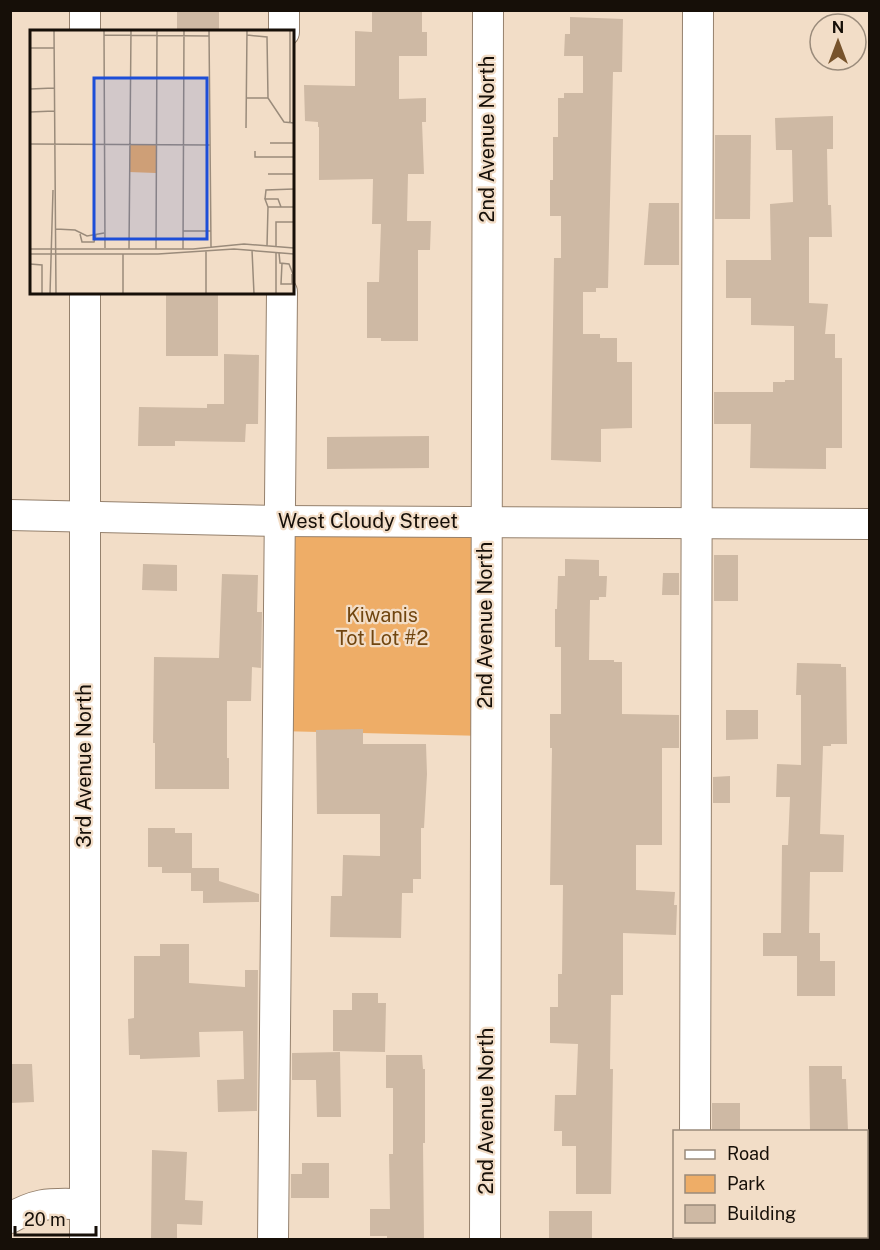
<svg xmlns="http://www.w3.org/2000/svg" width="880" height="1250" font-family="'Public Sans',sans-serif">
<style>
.green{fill:#eead67}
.building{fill:#ceb9a4}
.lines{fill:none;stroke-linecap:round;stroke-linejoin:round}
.minor-casing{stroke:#95816d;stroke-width:32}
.minor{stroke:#fff;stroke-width:30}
.labels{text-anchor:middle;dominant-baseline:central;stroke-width:4.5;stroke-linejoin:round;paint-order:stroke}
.street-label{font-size:20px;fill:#160f08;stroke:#f2ddc7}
.park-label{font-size:20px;fill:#714610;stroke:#f2ddc7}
.inset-road{fill:none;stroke:#9a8b7b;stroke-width:1.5}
.view{fill:#1d4ed8;fill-opacity:0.15;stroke:#1d4ed8;stroke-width:3}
.inset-edge{fill:none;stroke:#160f08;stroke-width:3}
</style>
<rect width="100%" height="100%" fill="#f2ddc7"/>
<path class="green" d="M280 521 486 522 485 736 278 731Z"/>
<g class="building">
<rect x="177" y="10" width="42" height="22"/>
<path d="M372 10H422V32H427V56H399V99L426 98V122H422L424 174H408L407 221H431L430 250H418V341H381V338H367V282H379L381 224H372L373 179 319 180V127H318V122L305 121 304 85 355 86V31L372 32Z"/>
<path d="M570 17 623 19 622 72H613L608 288H596V292H583V334H600V338H617V362H632V428L601 429V462L551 460 554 258H561V216H550V180H553V137H558V98H564V93H583V56H564L565 34H570Z"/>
<path d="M833 116V149H827L828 205H831L832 237H809V303L828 304 825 334H835V358H842V448H826V469L750 468 751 424H714V392H773V382H785V380H794V326L751 325V298H726V260H771L770 204 793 202 792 150H776L775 118Z"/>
<path d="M715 135H751L750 219H715Z"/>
<path d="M649 203H679V265H644Z"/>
<rect x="166" y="292" width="52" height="64"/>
<path d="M224 354 259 355 258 424H246L245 442 175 441V446H138L139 407 207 408V404H224Z"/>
<path d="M429 436V468L327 469V437Z"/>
<rect x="714" y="555" width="24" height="46"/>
<path d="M565 559 599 560V576H607L606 597H599V600H590L589 660H614V662H622V714L679 715V748H662V845H636V890L675 892 674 905H677L676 935 623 933V995H611L610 1069H613L611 1194H576V1146H562V1131H554L555 1095H576L578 1044 550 1043V1007H558V974H562L563 885H550L552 748H550V714H561V647H555V609H557L558 576H565Z"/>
<path d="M143 564 177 565V591L142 590Z"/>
<path d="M663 573H679V595H662Z"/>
<path d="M222 574 258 575 257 612H262L261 668 252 667 251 701H227V758H229V789H155V743H153L154 657 219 658Z"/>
<path d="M797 663 841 664V667H846L847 744H831V746H823L820 834 844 835 843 872H810L809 933H820V961H835V996H797V956H763V933H781L782 845H788L790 797H776L777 764 801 765V695H796Z"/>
<path d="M726 710H758V739L726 740Z"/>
<path d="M363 729V744H426L427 774 424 828H421V879H413V893H402L401 938 330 937 331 896H342L343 855 380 856V814H317L316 730Z"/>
<path d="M730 776V803H713V777Z"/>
<path d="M148 828H175V833H192V868H219V881L259 894V902L203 903V891H191V873H162V867H148Z"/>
<path d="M160 944H189V983L245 987V970H258L257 1111 218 1112 217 1080 244 1079 243 1031 199 1032 200 1057 140 1059V1055H129L128 1019 134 1018V956H160Z"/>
<path d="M352 993H378V1003H386L385 1052 333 1051V1010H352Z"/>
<path d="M340 1052 341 1117H317L316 1080H292V1053Z"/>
<path d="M386 1055H422L423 1069H425V1143H423L424 1239H387V1236H370V1209H390L389 1154H393V1088H386Z"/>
<path d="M10 1064H32L34 1102 10 1103Z"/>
<path d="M809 1066H842V1079H846L848 1131H810Z"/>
<rect x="712" y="1103" width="28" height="28"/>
<path d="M152 1150 187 1152 185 1200 203 1201 202 1225 177 1224V1239H151Z"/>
<path d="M302 1163H329V1198H291V1174H302Z"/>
<rect x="549" y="1211" width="43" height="28"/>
</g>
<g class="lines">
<g class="minor-casing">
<g id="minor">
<path d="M85 10V32"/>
<path d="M284 32V10"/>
<path d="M10 515 280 521 870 524"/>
<path d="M695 1132 698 10"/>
<path d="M866 1187H870"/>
<path d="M10 1218C41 1201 50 1204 84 1204"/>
<path d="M85 1240V292"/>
<path d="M273 1240 282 292"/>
<path d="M485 1240 488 10"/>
<path d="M694 1240V1236"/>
</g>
</g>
<use href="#minor" class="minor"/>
</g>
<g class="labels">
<g class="street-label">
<text transform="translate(487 139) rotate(-90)">2nd Avenue North</text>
<text x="368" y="521">West Cloudy Street</text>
<text transform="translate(485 625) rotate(-90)">2nd Avenue North</text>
<text transform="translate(84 766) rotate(-90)">3rd Avenue North</text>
<text transform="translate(486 1111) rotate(-90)">2nd Avenue North</text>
</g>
<g class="park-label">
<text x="382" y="615">Kiwanis<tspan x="382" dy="23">Tot Lot #2</tspan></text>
</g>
</g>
<g transform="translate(30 30)">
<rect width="264" height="264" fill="#f2ddc7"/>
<path d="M100 115H126V143L99 142Z" fill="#eead67"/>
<path class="inset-road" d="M24 0 26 264M74 0 75 218M179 0 181 217M260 0V92M74 5 179 6M0 18H24M0 59 24 58M216 68H238L237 7 217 5M238 68 254 92 264 93M0 82 24 81M216 98 217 0M240 113H264M0 114 180 115M225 121V127H264M238 144H264M235 169 236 160 264 159M238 177 235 169H248L251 177M26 199 45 200 57 206 74 203M153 201H181M50 204 52 212H64L66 205M237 216 238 177H264M246 216V192H264M0 219H163L214 214 264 218M99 219 101 0M126 219 127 0M153 219 154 0M222 220 224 264M176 221V264M249 223 250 233 259 234 263 244M0 224H128L204 219 264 224M252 233 251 254H262V244M0 234 12 235V264M20 264 23 160M93 264V224M246 264V223"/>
<path class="view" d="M64 48H177V209H64Z"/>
<rect width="264" height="264" class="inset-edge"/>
</g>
<rect width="880" height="1250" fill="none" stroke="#160f08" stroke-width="24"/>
<rect x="673" y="1130" width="195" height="108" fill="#f2ddc7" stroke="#9a8b7b" stroke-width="1.5"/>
<rect x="685" y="1150" width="30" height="9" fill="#ffffff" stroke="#9a8b7b" stroke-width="1.5"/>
<text x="727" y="1160" font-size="18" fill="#160f08">Road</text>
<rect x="685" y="1175" width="30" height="18" fill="#eead67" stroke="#9a8b7b" stroke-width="1.5"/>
<text x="727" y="1190" font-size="18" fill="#160f08">Park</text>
<rect x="685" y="1205" width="30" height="18" fill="#ceb9a4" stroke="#9a8b7b" stroke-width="1.5"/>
<text x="727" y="1220" font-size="18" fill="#160f08">Building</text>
<g transform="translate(838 42)"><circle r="28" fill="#f2ddc7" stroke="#9a8b7b" stroke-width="1.5"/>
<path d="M0-4.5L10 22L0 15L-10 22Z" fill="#77532c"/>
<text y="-9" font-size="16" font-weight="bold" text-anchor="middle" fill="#160f08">N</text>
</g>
<path d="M15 1226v9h81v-9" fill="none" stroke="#160f08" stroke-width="3"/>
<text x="24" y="1226" font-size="18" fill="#160f08" stroke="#f2ddc7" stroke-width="4.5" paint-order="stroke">20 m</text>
</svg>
